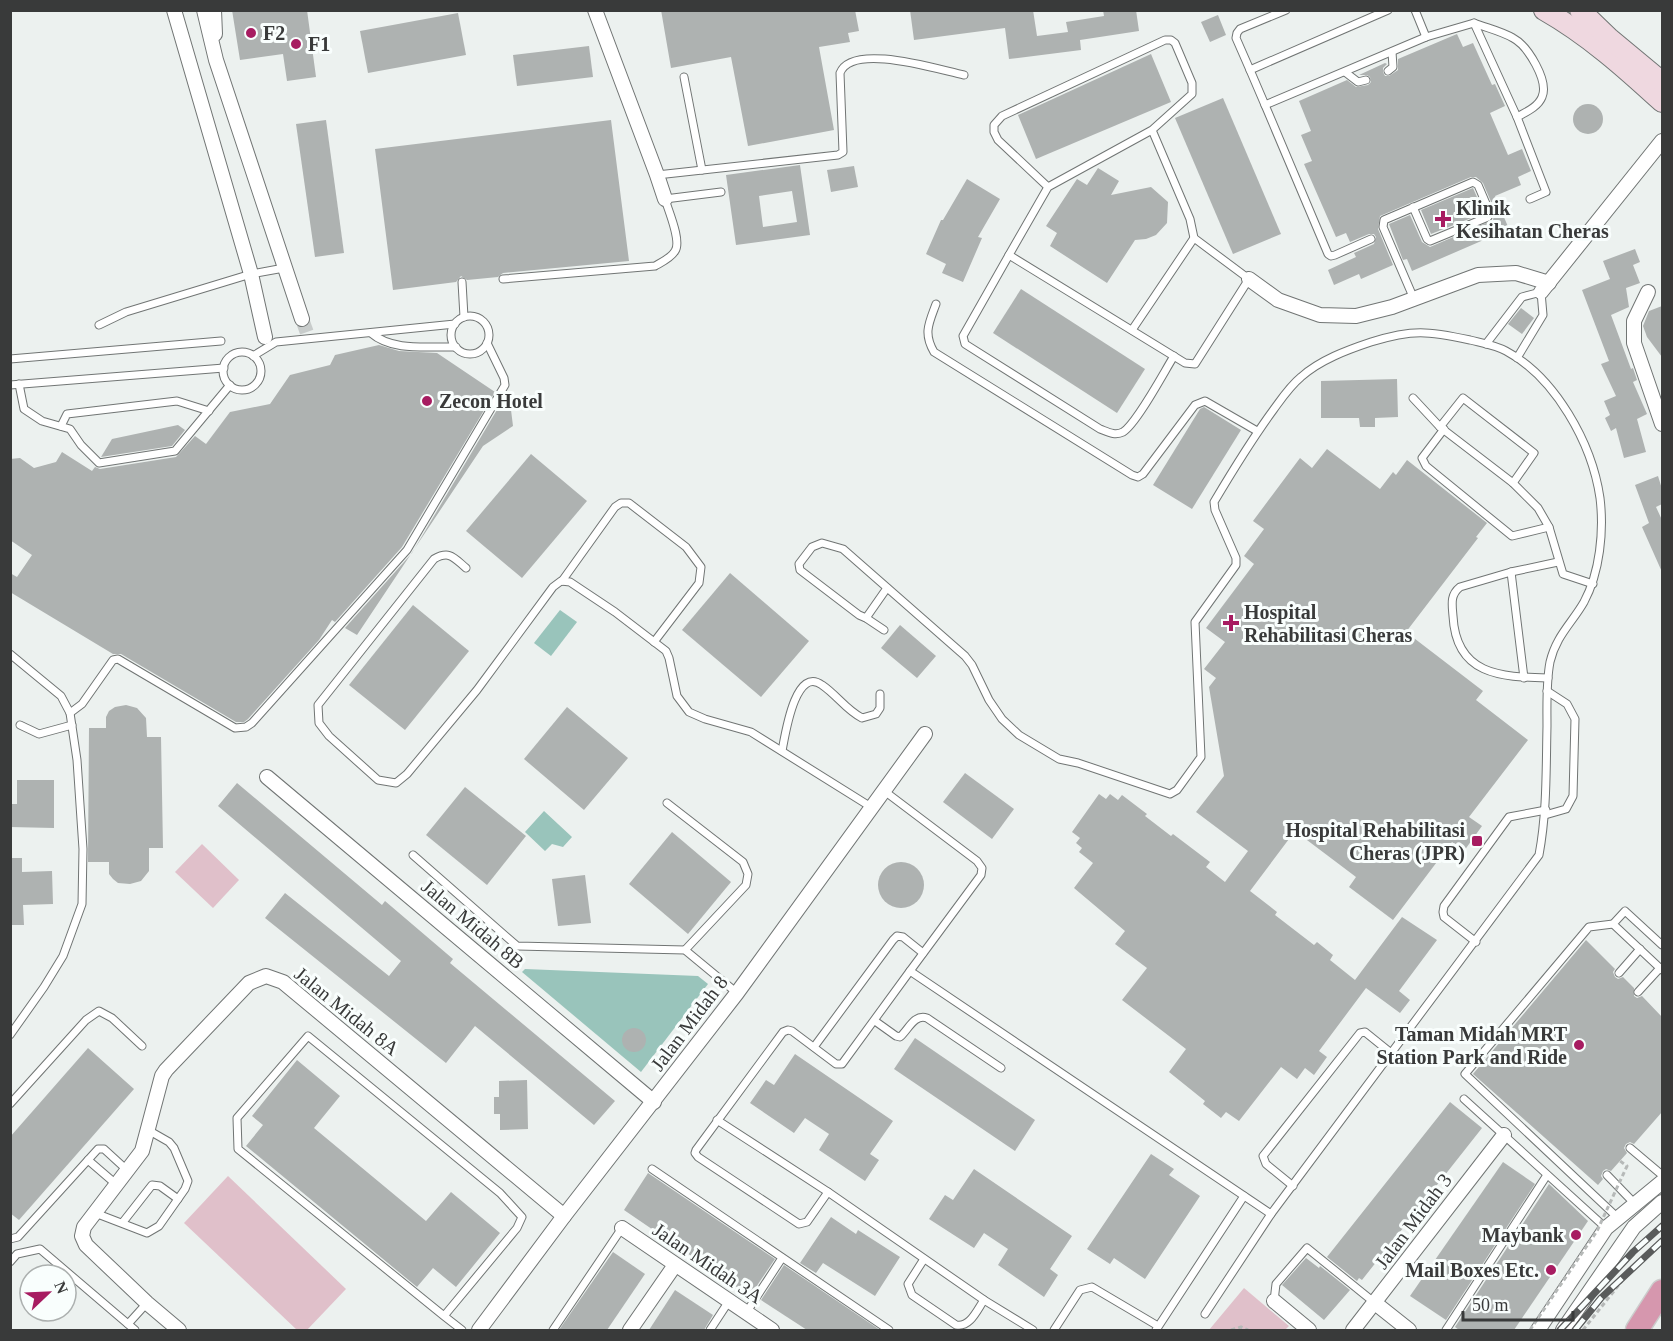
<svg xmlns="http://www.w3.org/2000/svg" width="1673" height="1341" font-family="Georgia,serif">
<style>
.green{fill:#e0c0ca}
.water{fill:#99c4bb}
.building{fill:#aeb2b1;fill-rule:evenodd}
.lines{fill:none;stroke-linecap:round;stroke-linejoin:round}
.minor-tunnel{stroke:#c8cccb;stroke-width:14;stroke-dasharray:14 7;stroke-linecap:butt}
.service-casing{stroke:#717574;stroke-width:9}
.minor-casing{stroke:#717574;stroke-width:16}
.secondary-casing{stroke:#717574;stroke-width:22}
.trunk-casing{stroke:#ccc;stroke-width:25}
.path{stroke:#b6b9b8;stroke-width:3;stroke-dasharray:4.5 3;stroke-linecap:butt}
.service{stroke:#fff;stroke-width:7}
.minor{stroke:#fff;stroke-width:14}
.secondary{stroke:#efd8e0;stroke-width:20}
.trunk{stroke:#d697ae;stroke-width:22}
.rail-casing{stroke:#595b5b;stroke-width:7}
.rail{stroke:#f9fefd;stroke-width:4.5;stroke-dasharray:14;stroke-linecap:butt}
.path-bridge{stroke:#b6b9b8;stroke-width:3;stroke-dasharray:4.5 3;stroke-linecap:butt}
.poi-dot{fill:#a71c61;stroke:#f9fefd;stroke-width:2}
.labels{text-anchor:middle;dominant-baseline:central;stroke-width:6;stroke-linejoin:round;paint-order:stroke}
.poi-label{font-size:20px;font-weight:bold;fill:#393a3a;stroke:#f9fefd;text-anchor:start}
.street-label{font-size:20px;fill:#393a3a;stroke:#f9fefd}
</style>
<rect width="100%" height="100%" fill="#ecf1ef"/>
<g class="green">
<path d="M202 844 239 880 213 908 175 872Z"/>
<path d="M228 1176 346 1289 307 1330H297L184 1223Z"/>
<path d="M1244 1288 1289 1326 1285 1330H1209Z"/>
</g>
<g class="water">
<path d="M560 610 577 622 551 656 534 643Z"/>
<path d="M544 811 572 837 563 847 552 844 545 851 525 832Z"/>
<path d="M525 969 698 976 708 984 641 1072 522 972Z"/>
</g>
<g class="building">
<path d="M232 10H307L316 77 287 81 283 54 240 60Z"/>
<path d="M661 10H855L859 31 848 33 850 42 819 47 834 130 748 146 731 57 671 68Z"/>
<path d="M910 10H1033L1037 36 1068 32 1066 22 1104 16 1103 10H1136L1139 31 1080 40 1081 50 1009 59 1005 28 914 40Z"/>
<path d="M458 13 466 55 368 73 360 31Z"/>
<path d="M1218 15 1226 35 1210 42 1201 22Z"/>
<path d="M1457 34 1463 47 1473 43 1492 85 1495 84 1505 106 1490 113 1508 155 1522 149 1531 171 1518 177 1521 185 1495 196 1509 229 1412 271 1407 259 1403 260 1389 224 1410 215 1422 242 1430 247 1493 220 1495 211 1483 183 1476 177H1471L1380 216 1378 229 1393 265 1361 279 1359 274 1334 285 1328 270 1356 257 1354 253 1374 244 1376 237 1374 234H1369L1350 242 1346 233 1336 237 1304 164 1312 161 1301 135 1311 131 1299 101 1347 80 1356 87 1368 85 1371 82 1370 77 1367 75H1359L1385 63 1387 64 1383 68V72L1385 76H1389L1398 70V59Z"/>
<path d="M589 46 593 77 517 86 513 55Z"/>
<path d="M1151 54 1171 102 1036 159 1018 115Z"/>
<path d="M1223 98 1281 234 1233 254 1175 118Z"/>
<circle cx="1588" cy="119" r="15"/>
<path d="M326 120 344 253 315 257 296 124Z"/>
<path d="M611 120 629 261 503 273 498 277 467 280 461 276 456 282 393 290 375 149Z"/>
<path d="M800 165 810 235 736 245 726 175ZM792 191 797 222 763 227 759 196Z"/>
<path d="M854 166 858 187 831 192 827 170Z"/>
<path d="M1098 168 1119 181 1111 195 1151 187 1168 202 1167 223 1156 235 1146 239 1135 240 1107 283 1050 246 1057 233 1046 226 1077 179 1087 185Z"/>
<path d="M967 179 1000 199 978 237 982 238 963 282 942 273 946 264 926 254 941 220H943Z"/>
<path d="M1473 188 1484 213 1431 234 1421 210Z"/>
<path d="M1635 249 1640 262 1633 265 1640 283 1626 288 1629 307 1611 315 1631 369 1633 368 1637 380 1633 382 1647 414 1637 419 1646 452 1624 458 1616 428 1611 431 1605 418 1610 415 1604 401 1616 396 1601 364 1609 361 1582 290 1610 279 1603 261Z"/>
<path d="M1021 289 1145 369 1117 413 993 333Z"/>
<path d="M1662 306V357L1647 337 1643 326 1649 311Z"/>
<path d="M1521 308 1534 318 1522 334 1508 324Z"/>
<path d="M379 345 399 351 437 353 495 392 402 547 335 622 332 620 319 640 248 719 244 722H236L121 654H113L10 592V573L17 577 32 555 10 540V459L20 458 34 468 56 462 62 452 92 471 95 467 100 469 176 457 195 436 206 444 230 412 270 404 290 375 330 365 335 355Z"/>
<path d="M1397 379 1398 417 1375 418V427H1360L1359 418H1321V381Z"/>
<path d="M504 398 510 402 513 426 483 446 357 635 345 628 412 553Z"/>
<path d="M1204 407 1241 430 1192 509 1153 485 1200 409Z"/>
<path d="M178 425 185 430 172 446 101 457 112 439Z"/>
<path d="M1327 449 1380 489 1393 472 1396 475 1407 460 1487 523 1476 537 1478 538 1406 632 1483 691 1476 700 1528 740 1469 817 1482 826 1464 851 1452 842 1393 920 1349 887 1356 877 1295 831 1250 891 1277 912 1275 915 1314 945 1317 942 1333 955 1330 960 1355 980 1402 917 1437 940 1399 991 1410 1000 1400 1013 1366 988 1319 1051 1327 1057 1314 1075 1305 1068 1297 1079 1281 1067 1239 1121 1226 1112 1221 1118 1203 1104 1205 1101 1169 1072 1186 1049 1122 1000 1147 968 1115 944 1125 931 1074 888 1093 863 1079 852 1082 848 1076 843 1080 838 1072 832 1099 794 1106 799 1110 794 1118 800 1122 795 1147 814 1145 816 1171 836 1173 834 1210 862 1206 867 1225 882 1248 851 1196 812 1224 776 1209 687 1216 678 1204 669 1225 642 1206 628 1254 564 1244 556 1264 529 1253 521 1300 458 1312 468Z"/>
<path d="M531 454 587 501 522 578 466 531Z"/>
<path d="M1658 476 1662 489V504L1656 507 1662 520V572L1642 527 1649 523 1635 485Z"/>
<path d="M730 573 809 641 761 697 682 630Z"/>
<path d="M413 605 469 651 405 730 349 685Z"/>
<path d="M900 625 936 656 917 678 881 648Z"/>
<path d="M126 705 137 708 146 718 147 737H161L163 848H149V871L141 881 130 884 118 883 113 879 109 874V862H88V861L89 728H106V717L109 711 115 707Z"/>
<path d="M567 707 628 758 584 810 524 759Z"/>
<path d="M965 773 1014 809 992 839 943 802Z"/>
<path d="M17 780H54V828L10 827V804H17Z"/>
<path d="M237 783 382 905 385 901 453 959 450 963 615 1101 594 1125 475 1026 446 1063 265 918 285 893 389 976 401 961 218 806Z"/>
<path d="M465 787 526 836 487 885 426 835Z"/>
<path d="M672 832 731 882 688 934 629 884Z"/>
<path d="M10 858H22V872L52 871 53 904 23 905 24 925H10Z"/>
<circle cx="901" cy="885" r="23"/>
<path d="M585 875 591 923 558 926 552 879Z"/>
<path d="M1586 940 1615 969 1613 972 1615 977 1618 979 1623 977 1634 988V996L1637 998 1642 996 1662 1017V1112L1634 1144 1630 1142 1626 1144 1624 1148 1627 1153 1611 1171 1606 1169 1603 1171 1601 1176 1603 1179 1598 1185 1473 1074Z"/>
<circle cx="634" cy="1040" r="12"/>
<path d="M915 1038 1035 1120 1015 1151 894 1069Z"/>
<path d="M88 1048 134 1089 19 1220 10 1213V1137Z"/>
<path d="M795 1054 893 1121 870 1154 879 1160 865 1181 819 1150 829 1134 805 1118 794 1133 750 1103 766 1080 774 1085Z"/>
<path d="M297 1060 340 1096 314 1128 426 1221 451 1192 500 1233 456 1287 433 1268 417 1287 246 1146 263 1125 252 1116Z"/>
<path d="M527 1080 528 1129 500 1130V1114H494V1097H499V1081Z"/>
<path d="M1450 1102 1482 1128 1362 1280 1359 1278 1357 1281 1327 1257Z"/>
<path d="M1151 1154 1174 1169 1169 1175 1200 1196 1145 1279 1114 1258 1110 1264 1087 1249Z"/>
<path d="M1503 1162 1535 1184 1446 1320 1410 1296Z"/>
<path d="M974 1169 1072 1236 1050 1269 1058 1275 1044 1297 998 1265 1008 1249 984 1233 974 1248 929 1219 945 1195 953 1200Z"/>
<path d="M648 1173 775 1259 752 1293 749 1292 747 1294 624 1210Z"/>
<path d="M1549 1184 1588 1221 1514 1330H1459L1455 1327Z"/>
<path d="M831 1217 856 1234 858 1230 900 1257 875 1296 823 1263 816 1273 800 1263Z"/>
<path d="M613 1252 645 1274 607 1330H559Z"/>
<path d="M1306 1258 1319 1268 1320 1266 1350 1290 1324 1320 1282 1285Z"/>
<path d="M784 1265 880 1330H807L761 1300Z"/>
<path d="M675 1290 713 1315 704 1330H649Z"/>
</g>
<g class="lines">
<path class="minor-tunnel" d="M302 319 307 333"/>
<g class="service-casing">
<g id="service">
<path d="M1388 10 1250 70 1265 105 1426 37 1474 23 1517 117 1546 192 1530 199"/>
<path d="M1415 10 1426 37"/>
<path d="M1474 23C1487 28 1501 31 1513 38 1528 46 1549 81 1542 97 1538 107 1526 112 1517 117"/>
<path d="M1250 70 1236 38 1237 33 1240 29 1286 10"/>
<path d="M1388 71 1393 67 1392 52"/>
<path d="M1345 72 1358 82 1366 80"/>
<path d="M684 77 702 170"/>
<path d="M1265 105 1328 254 1331 256 1335 255 1371 239"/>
<path d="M657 175 838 155 843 152 840 73C852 42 939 70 964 75"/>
<path d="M1048 187 998 140 994 132V125L1002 116 1165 40H1171L1175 43 1192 83V94L1152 130 1048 187 1009 255 1185 363 1195 364 1249 279 1194 238 1190 219 1152 130"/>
<path d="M1413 207 1427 239 1430 241 1488 217 1490 213 1478 185 1473 182 1384 220 1383 227 1414 299"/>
<path d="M1009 255 963 336 965 344 1100 429C1108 432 1115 436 1123 432 1137 423 1164 372 1174 356"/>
<path d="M503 279 655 266C662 262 671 258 675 251 682 241 668 210 665 199L721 192"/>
<path d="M462 282 464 317"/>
<path d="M936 304C929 323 923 333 934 352L1132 475 1138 477 1143 474 1195 405 1205 401 1257 431"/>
<circle cx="470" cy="335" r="19"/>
<path d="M99 325 126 312 251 274 284 268"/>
<path d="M1132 330 1194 238"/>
<path d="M371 333C393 352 428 346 456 347"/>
<path d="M1486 344 1522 297 1541 292 1543 315 1517 358"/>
<circle cx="242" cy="371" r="19"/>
<path d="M253 356 276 342 455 324"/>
<path d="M10 359 221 341"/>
<path d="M19 384 24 409 42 421 70 429 81 445 99 463 175 451 230 385"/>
<path d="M10 385 224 368"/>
<path d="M1413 398 1440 427 1513 483 1538 508 1549 527 1563 574 1593 584"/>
<path d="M61 426 67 414 177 401 209 411"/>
<path d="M1440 427 1463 398 1534 453 1513 483"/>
<path d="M1444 429 1422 458 1426 466 1512 536 1549 527"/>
<path d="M466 568C454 558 450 550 434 559L318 705 319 723 329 736 378 780 396 783 407 774 477 690 553 587 561 581 570 582 615 612 666 651 669 658 677 696 689 712 705 719 751 732 871 807"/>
<path d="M1511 572 1524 678"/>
<path d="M562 581 615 507 621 503H629L686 547 701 567 699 583 654 642"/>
<path d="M866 618 887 588"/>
<path d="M10 654 61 696 70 713 77 760 83 849 82 904 63 956 44 987 10 1035"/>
<path d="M1548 678C1500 677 1456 675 1453 616 1452 604 1450 595 1460 587L1511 572 1558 562"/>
<path d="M70 713 82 704 113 660 118 659 235 728 246 727 252 723 407 550 505 385 504 378 487 343"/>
<path d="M20 725 39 734 72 725"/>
<path d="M782 751C785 736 795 665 822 685 837 695 846 710 862 718L876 714 880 708V694"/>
<path d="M883 790 977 861 982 868 981 875 910 971 1271 1214 1539 855C1547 812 1546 770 1547 726 1547 705 1546 683 1550 662 1556 636 1572 623 1584 602 1600 572 1604 531 1600 498 1592 443 1555 377 1506 351 1495 345 1482 343 1470 340 1428 331 1413 329 1371 342 1347 350 1320 360 1301 377 1290 386 1282 398 1274 409 1252 439 1233 470 1214 502L1215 510 1236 558V565L1195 622 1201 757 1177 790 1170 794 1078 763 1059 759 1019 735 1002 719 989 700 972 665 965 656 843 549 822 543 812 547 799 564 800 570 859 615 866 618 884 630"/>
<path d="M667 803 743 862 748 874 746 885 685 950"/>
<path d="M1545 815 1566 809 1573 796 1575 719 1567 704 1547 691"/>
<path d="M413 855 517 946 685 950 737 993"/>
<path d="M1613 924 1589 927 1465 1074 1618 1218"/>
<path d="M1476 942 1444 917 1443 912 1444 906 1509 817 1546 810"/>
<path d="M1662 945 1625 911 1613 924 1662 970"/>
<path d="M1619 973 1640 949"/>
<path d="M1638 992 1660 968"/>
<path d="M875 1021 896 1036 900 1037C909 1029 914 1014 927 1018L1001 1068"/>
<path d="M814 1047 893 940 897 936 903 937 923 953"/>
<path d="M1464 1099 1606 1228"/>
<path d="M10 1104 86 1020 99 1011 112 1018 142 1046"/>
<path d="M717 1120 828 1192 984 1300 1033 1330"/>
<path d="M1630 1148 1662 1175"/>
<path d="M88 1160 117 1185"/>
<path d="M652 1169 889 1330"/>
<path d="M1607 1175 1635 1204"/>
<path d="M1293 1186 1266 1164 1263 1156 1360 1033 1365 1032 1391 1053"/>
<path d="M828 1192 807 1222 799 1224 698 1157 695 1153 696 1150 783 1032 788 1030 792 1031 836 1064H842L910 971"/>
<path d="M95 1213 147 1233 159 1226 185 1189 188 1181 174 1148 169 1142 148 1130"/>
<path d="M123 1222 152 1185 160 1186 178 1199"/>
<path d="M10 1239 18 1237 98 1149H104L128 1171"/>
<path d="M924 1259 908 1284 912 1295 956 1325C970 1328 977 1310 984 1300"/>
<path d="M10 1262 17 1254 40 1249 135 1330"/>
<path d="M1274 1301 1276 1284 1307 1248 1375 1303"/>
<path d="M746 1313 782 1258"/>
<path d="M1205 1314 1271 1214"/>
<path d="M444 1316 517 1228 522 1217 500 1193 308 1036 237 1118 238 1149 444 1316 462 1330"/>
<path d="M128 1324 147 1303"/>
<path d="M553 1330 622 1228"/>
<path d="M710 1330 729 1301"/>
<path d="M1054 1330 1080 1290 1092 1287 1158 1326"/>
<path d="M1156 1330 1244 1196"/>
<path d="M1446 1330 1547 1175"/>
</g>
</g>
<g class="minor-casing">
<g id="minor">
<path d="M174 10 251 274 265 337"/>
<path d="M204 10 216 60 302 319"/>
<path d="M214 10 215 34"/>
<path d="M595 10 657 175 665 199"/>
<path d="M1249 279 1278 300 1320 315 1356 316 1392 307 1478 275 1516 273 1549 283"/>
<path d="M1541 292 1662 141"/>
<path d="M1648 292 1634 321V343L1662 424"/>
<path d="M267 777 654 1102"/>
<path d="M622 1228 772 1330"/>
<path d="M1274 1301 1309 1330"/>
<path d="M1375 1303 1409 1330"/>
<path d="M179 1330 147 1303 86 1245 82 1236 84 1227 142 1151 162 1076 166 1070 249 983 266 976 283 982 564 1216"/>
<path d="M479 1330 564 1216 737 993 925 734"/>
<path d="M630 1330 675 1265"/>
<path d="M1353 1330 1504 1135"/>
<path d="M1538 1330 1606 1228 1662 1182"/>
<path d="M1563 1330 1634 1227 1662 1202"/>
</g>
</g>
<g class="secondary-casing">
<g id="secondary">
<path d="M1544 10C1588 35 1625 68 1662 102"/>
<path d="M1580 10 1609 38 1662 82"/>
</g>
</g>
<g class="trunk-casing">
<path id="trunk" d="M1637 1330 1662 1291"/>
</g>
<g class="path">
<path d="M1231 1330 1241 1327 1248 1330"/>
<path d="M1583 1330 1622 1281"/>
</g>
<use href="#service" class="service"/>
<use href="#minor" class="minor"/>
<use href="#secondary" class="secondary"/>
<use href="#trunk" class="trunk"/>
<g class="rail-casing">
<g id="rail">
<path d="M1560 1330 1633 1252 1662 1226"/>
<path d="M1575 1330 1601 1298 1662 1241"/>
</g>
</g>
<use href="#rail" class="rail"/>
<path class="path-bridge" d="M1530 1330 1597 1231 1627 1166 1620 1161"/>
</g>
<g class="poi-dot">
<circle cx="251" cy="33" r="6"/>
<circle cx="296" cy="44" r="6"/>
<path d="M1440 210h6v6h6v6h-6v6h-6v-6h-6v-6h6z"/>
<circle cx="427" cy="401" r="6"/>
<path d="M1228 614h6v6h6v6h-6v6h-6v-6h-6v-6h6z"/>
<rect x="1471" y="835" width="12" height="12" rx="3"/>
<circle cx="1579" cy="1045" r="6"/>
<circle cx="1576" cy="1235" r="6"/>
<circle cx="1551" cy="1270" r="6"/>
</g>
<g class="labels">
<g class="poi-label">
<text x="263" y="33">F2</text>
<text x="308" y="44">F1</text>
<text x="1456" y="208">Klinik<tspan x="1456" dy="23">Kesihatan Cheras</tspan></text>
<text x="439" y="401">Zecon Hotel</text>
<text x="1244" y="612">Hospital<tspan x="1244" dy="23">Rehabilitasi Cheras</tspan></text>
<text x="1465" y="830" text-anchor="end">Hospital Rehabilitasi<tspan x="1465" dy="23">Cheras (JPR)</tspan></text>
<text x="1567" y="1034" text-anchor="end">Taman Midah MRT<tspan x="1567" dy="23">Station Park and Ride</tspan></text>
<text x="1564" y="1235" text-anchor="end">Maybank</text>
<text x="1539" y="1270" text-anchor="end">Mail Boxes Etc.</text>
</g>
<g class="street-label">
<text transform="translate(473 924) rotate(40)">Jalan Midah 8B</text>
<text transform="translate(347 1011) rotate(39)">Jalan Midah 8A</text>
<text transform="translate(689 1023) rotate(-53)">Jalan Midah 8</text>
<text transform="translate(1413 1221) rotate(-53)">Jalan Midah 3</text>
<text transform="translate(708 1263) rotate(34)">Jalan Midah 3A</text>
</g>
</g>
<rect width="1673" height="1341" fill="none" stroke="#393a3a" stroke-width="24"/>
<g transform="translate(48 1293) rotate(67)"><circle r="28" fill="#f9fefd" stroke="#acb0af" stroke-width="1.5"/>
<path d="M0-4.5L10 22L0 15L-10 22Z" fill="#a71c61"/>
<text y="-9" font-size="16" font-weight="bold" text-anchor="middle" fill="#393a3a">N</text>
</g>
<path d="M1463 1311v9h110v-9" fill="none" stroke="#393a3a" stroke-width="3"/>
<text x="1472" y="1311" font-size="18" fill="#393a3a" stroke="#f9fefd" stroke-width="4.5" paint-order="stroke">50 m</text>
</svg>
